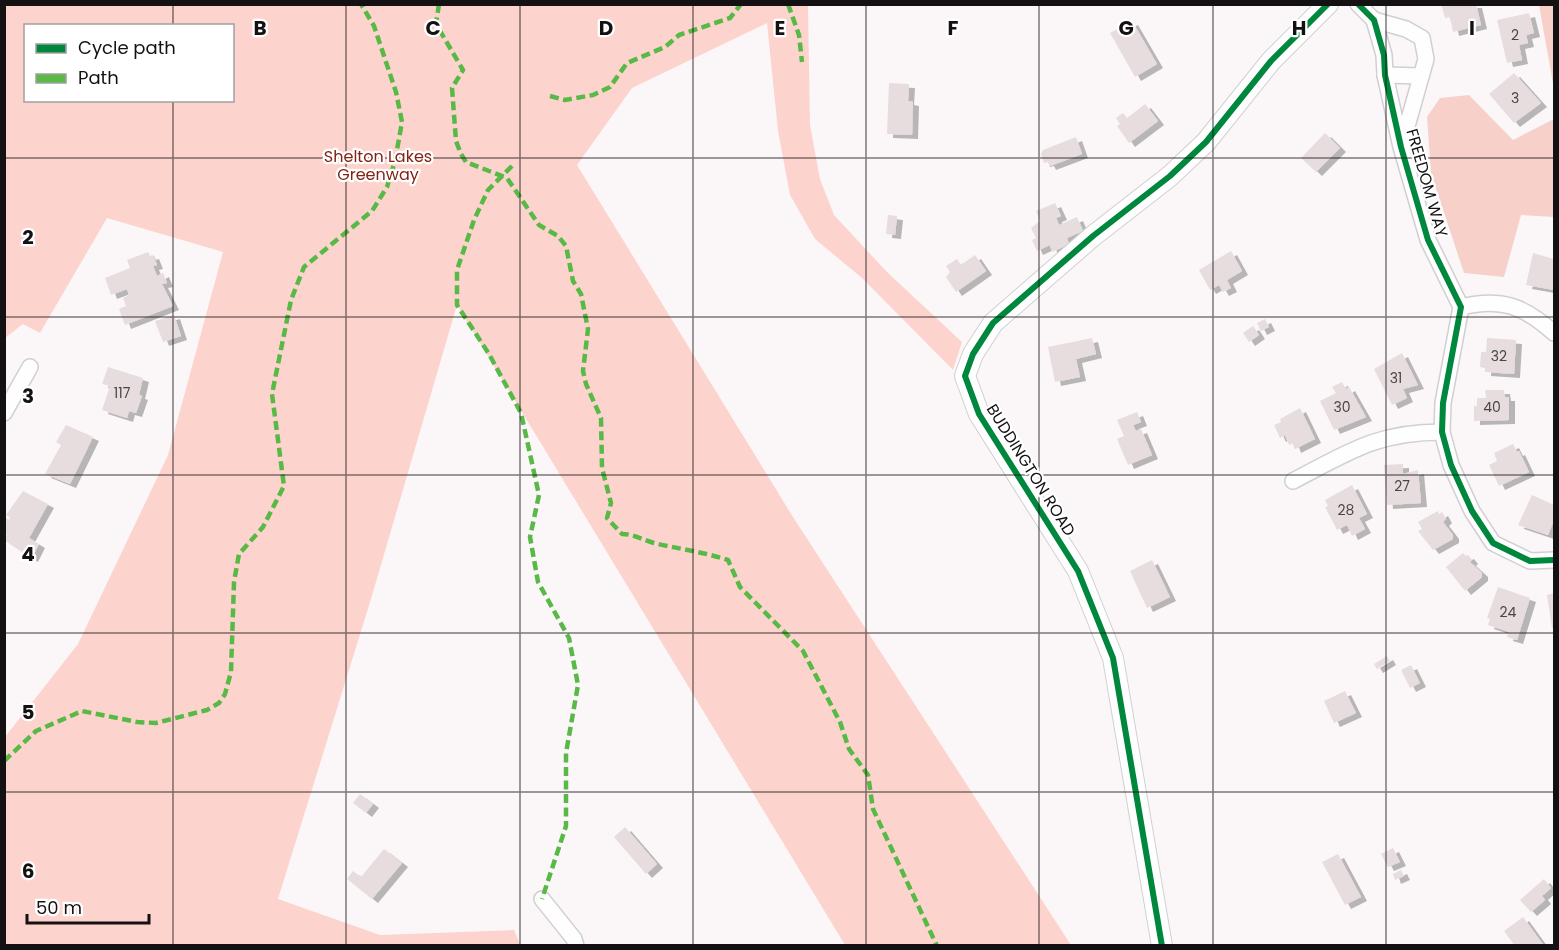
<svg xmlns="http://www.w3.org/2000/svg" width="1559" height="950" font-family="Poppins,sans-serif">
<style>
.green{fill:#fdd4cd;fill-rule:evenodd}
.forest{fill:#f7d0ca}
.building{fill:#e7dcde;filter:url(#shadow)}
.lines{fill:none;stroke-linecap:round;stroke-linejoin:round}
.minor-casing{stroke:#d1cfd0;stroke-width:18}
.tertiary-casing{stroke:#d1cfd0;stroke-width:22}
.minor{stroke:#fefefe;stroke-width:15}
.tertiary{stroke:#fefefe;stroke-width:20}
.quiet{stroke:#58b947;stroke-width:4.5;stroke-dasharray:9 4.5;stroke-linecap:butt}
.cycleway-casing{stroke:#fff;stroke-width:10}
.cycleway{stroke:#00873e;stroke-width:6}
.grid{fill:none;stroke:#131112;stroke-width:1.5;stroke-opacity:0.55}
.labels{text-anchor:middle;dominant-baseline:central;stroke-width:4.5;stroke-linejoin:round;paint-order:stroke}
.number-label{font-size:14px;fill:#4a4647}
.park-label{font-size:16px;fill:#822214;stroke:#fff}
.street-label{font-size:16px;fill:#131112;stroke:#fff}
.grid-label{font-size:20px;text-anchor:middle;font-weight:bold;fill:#131112;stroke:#fff;stroke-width:4.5;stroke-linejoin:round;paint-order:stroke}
</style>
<defs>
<filter id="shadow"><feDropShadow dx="6" dy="4" stdDeviation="0" flood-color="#0004"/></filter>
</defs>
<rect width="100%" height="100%" fill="#fbf7f9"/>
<path class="green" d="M5 4 808 5 810 125 820 179 834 215 887 272 962 342 953 370 862 278 815 239 790 195 778 131 767 23 632 88 577 165 793 517 1071 945H845L457 305 371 599 278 899 380 935 514 930 520 944 5 945V737L78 644 168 455 223 252 107 218 40 333 23 324 5 338ZM26 26H232V100H26Z"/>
<g class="forest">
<path d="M1539 5H1554V89Z"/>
<path d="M1469 95 1513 140 1554 119V217L1521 215 1504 277 1464 273 1431 173 1427 117 1440 98Z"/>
</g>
<g class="building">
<path d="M1441 4H1476L1481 25 1453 32 1450 17 1445 18Z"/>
<path d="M1529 13 1534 33 1526 35 1528 43 1519 45 1522 60 1507 63 1497 20Z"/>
<path d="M1132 21 1157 64 1135 77 1110 33Z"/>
<path d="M1514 73 1541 103 1514 123 1489 94Z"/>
<path d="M889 83 909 84 908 101 913 102 912 135 887 134Z"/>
<path d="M1145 104 1158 121 1129 143 1117 126 1120 124 1116 118 1123 113 1127 118Z"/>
<path d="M1325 133 1340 148 1316 172 1301 158Z"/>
<path d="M1076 137 1082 154 1050 166 1048 162 1044 163 1041 154 1043 150Z"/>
<path d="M1055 203 1061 216 1056 218 1059 225 1077 217 1083 231 1067 238 1069 244 1052 252 1050 245 1037 251 1032 240 1036 238 1031 228 1040 221 1036 211Z"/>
<path d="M888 215 897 216 895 235 886 234Z"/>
<path d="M1231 251 1242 271 1227 280 1231 288 1223 292 1219 285 1210 290 1199 270Z"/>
<path d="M148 252 150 256 153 255 157 265 153 266 157 276 163 273 167 283 162 284 173 306 125 325 119 309 126 306 123 298 129 295 127 289 111 295 105 278 130 268 127 260Z"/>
<path d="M1533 253 1554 259V290L1526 285Z"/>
<path d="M975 255 986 271 956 292 946 277 950 272 946 266 957 259 961 265Z"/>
<path d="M174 315 181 336 163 342 155 321Z"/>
<path d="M1265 319 1269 327 1261 331 1257 323Z"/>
<path d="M1253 326 1259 335 1249 342 1243 333Z"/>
<path d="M1092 338 1096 354 1076 359 1080 377 1055 382 1048 347Z"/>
<path d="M1487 338 1516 340 1514 374 1485 372V368L1480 367 1481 352H1486Z"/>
<path d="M1402 353 1418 385 1403 389 1407 398 1392 405 1374 369Z"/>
<path d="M108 367 143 378 139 395 142 396 136 413 129 411 127 418 102 410 110 386 102 384Z"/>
<path d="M1342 382 1346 389 1349 387 1366 417 1334 430 1320 401 1336 393 1332 387Z"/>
<path d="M1485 390H1504L1505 397H1509V420L1474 421V406H1477V398H1486Z"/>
<path d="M1300 408 1315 439 1295 449 1293 443 1289 445 1285 435 1280 438 1274 425 1281 422 1280 419Z"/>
<path d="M1137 412 1141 422 1133 425 1136 431 1141 429 1152 455 1128 465 1117 439 1124 436 1117 420Z"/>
<path d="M66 425 93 437 70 484 45 474 61 445 56 442Z"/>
<path d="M1513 444 1517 452 1519 451 1529 472 1499 486 1489 465 1497 461 1494 453Z"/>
<path d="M1403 464V474L1418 470 1421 503 1387 505 1384 465Z"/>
<path d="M1352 485 1367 514 1359 518 1365 529 1352 536 1347 525 1337 530 1325 507 1328 506 1325 500Z"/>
<path d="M23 491 48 504 29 538 39 544 32 558 4 540 7 535 4 534V517L9 520 10 517 6 515Z"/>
<path d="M1532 495 1554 505V520L1548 535 1518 525Z"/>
<path d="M1438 511 1439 514 1442 512 1446 519 1443 522 1453 535V539L1433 550 1418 531 1422 529 1418 522Z"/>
<path d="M1463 553 1466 556 1468 555 1472 560 1470 562 1482 573V577L1465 591 1446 567Z"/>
<path d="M1152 560 1170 597 1147 608 1130 571Z"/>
<path d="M1498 587 1530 598 1517 640 1507 637 1509 632 1488 625 1490 619 1487 618Z"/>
<path d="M1554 593V628H1552L1547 595Z"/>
<path d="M1387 656 1390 661 1377 669 1374 664Z"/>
<path d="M1411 665 1420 683 1410 688 1401 670Z"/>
<path d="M1345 691 1356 713 1334 723 1324 701Z"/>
<path d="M360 794 373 804 366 813 353 803Z"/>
<path d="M625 827 657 864 646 874 614 837Z"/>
<path d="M1393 848 1400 862 1388 867 1381 854Z"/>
<path d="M384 849 402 863 372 899 347 879 353 871 361 877Z"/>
<path d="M1338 854 1361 897 1345 905 1322 862Z"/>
<path d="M1401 870 1404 876 1395 880 1393 874Z"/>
<path d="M1544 879 1551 888 1542 896 1545 900 1531 912 1520 900Z"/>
<path d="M1523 917 1544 946H1515L1504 931Z"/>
</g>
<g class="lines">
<g class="minor-casing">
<g id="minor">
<path d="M1358 4 1374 20 1384 55 1385 75 1401 147 1428 240 1461 307 1443 403 1442 432 1451 465 1472 511 1493 543 1530 561 1554 560"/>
<path d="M1374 20 1406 29 1422 38 1426 59 1402 144"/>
<path d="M1385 75 1421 76"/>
<path d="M1461 307C1501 297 1524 306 1554 333"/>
<path d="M4 413 30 367"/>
<path d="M1293 481C1349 452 1377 432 1442 432"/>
<path d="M542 899 574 939 576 946"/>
</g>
</g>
<g class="tertiary-casing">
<path id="tertiary" d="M1162 946 1113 658 1078 571 979 414 965 376 973 354 993 323 1093 236 1170 176 1206 142 1271 61 1328 4"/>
</g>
<use href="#minor" class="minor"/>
<use href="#tertiary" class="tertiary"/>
<g class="quiet">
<path d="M439 4 436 24 463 70 452 88 456 141 461 154 466 162 507 178 539 225 558 236 566 246 573 281 581 294 588 329 583 371 586 384 601 418 602 468 611 503 607 518 622 534C634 534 643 540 654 543 679 549 704 552 728 560L740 587 803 651 840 722 849 749 868 775 873 809 937 946"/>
<path d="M788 4 799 35 802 62"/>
<path d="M550 96 565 100 593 95 610 87 627 63 665 47 679 35 730 18 741 4"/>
<path d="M512 166 488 190 474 220 457 270V305L489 354 521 413 539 495 530 537 538 582 569 638 578 685 566 753V826L542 899"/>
<path d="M4 761 36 731 82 711 137 722 156 723 207 710 219 703 225 694 231 672 234 582 239 554 263 527 284 486 272 394 291 300 304 267 372 211 387 187 395 161 402 122 396 92 374 26 361 4"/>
</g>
<g class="cycleway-casing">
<g id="cycleway">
<path d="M1358 4 1374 20 1384 55 1385 75 1401 147 1428 240 1461 307 1443 403 1442 432 1451 465 1472 511 1493 543 1530 561 1554 560"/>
<path d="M1162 946 1113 658 1078 571 979 414 965 376 973 354 993 323 1093 236 1170 176 1206 142 1271 61 1328 4"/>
</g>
</g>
<use href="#cycleway" class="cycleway"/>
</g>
<path class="grid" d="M173 4V26M346 4V946M520 4V946M693 4V946M866 4V946M1039 4V946M1213 4V946M1386 4V946M173 100V946M4 158H1554M4 317H1554M4 475H1554M4 633H1554M4 792H1554"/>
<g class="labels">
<g class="number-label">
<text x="1515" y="35">2</text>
<text x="1515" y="98">3</text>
<text x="1499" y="356">32</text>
<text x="1396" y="378">31</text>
<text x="122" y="393">117</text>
<text x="1342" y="407">30</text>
<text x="1492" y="407">40</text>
<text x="1402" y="486">27</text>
<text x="1346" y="510">28</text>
<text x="1508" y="612">24</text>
</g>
<g class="park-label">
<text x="378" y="156">Shelton Lakes<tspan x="378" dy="18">Greenway</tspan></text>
</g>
<g class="street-label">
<text transform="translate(1427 183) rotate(74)">FREEDOM WAY</text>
<text transform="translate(1031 470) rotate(58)">BUDDINGTON ROAD</text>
</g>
</g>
<g class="grid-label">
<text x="260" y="35">B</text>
<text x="433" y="35">C</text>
<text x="606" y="35">D</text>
<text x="780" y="35">E</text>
<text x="953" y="35">F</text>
<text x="1126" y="35">G</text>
<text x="1299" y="35">H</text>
<text x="1472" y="35">I</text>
<text x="28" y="244">2</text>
<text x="28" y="403">3</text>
<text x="28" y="561">4</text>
<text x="28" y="719">5</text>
<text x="28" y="878">6</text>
</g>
<rect width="1559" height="950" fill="none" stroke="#131112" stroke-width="12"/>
<rect x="24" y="24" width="210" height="78" fill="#ffffff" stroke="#a1a0a0" stroke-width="1.5"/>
<rect x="36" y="44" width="30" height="9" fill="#00873e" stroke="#a1a0a0" stroke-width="1.5"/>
<text x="78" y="54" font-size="18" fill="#131112">Cycle path</text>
<rect x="36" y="74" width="30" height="9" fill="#58b947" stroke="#a1a0a0" stroke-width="1.5"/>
<text x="78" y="84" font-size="18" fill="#131112">Path</text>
<path d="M27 914v9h122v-9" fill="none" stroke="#131112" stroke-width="3"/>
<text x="36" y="914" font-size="18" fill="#131112" stroke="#ffffff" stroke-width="4.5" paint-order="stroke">50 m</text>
</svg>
